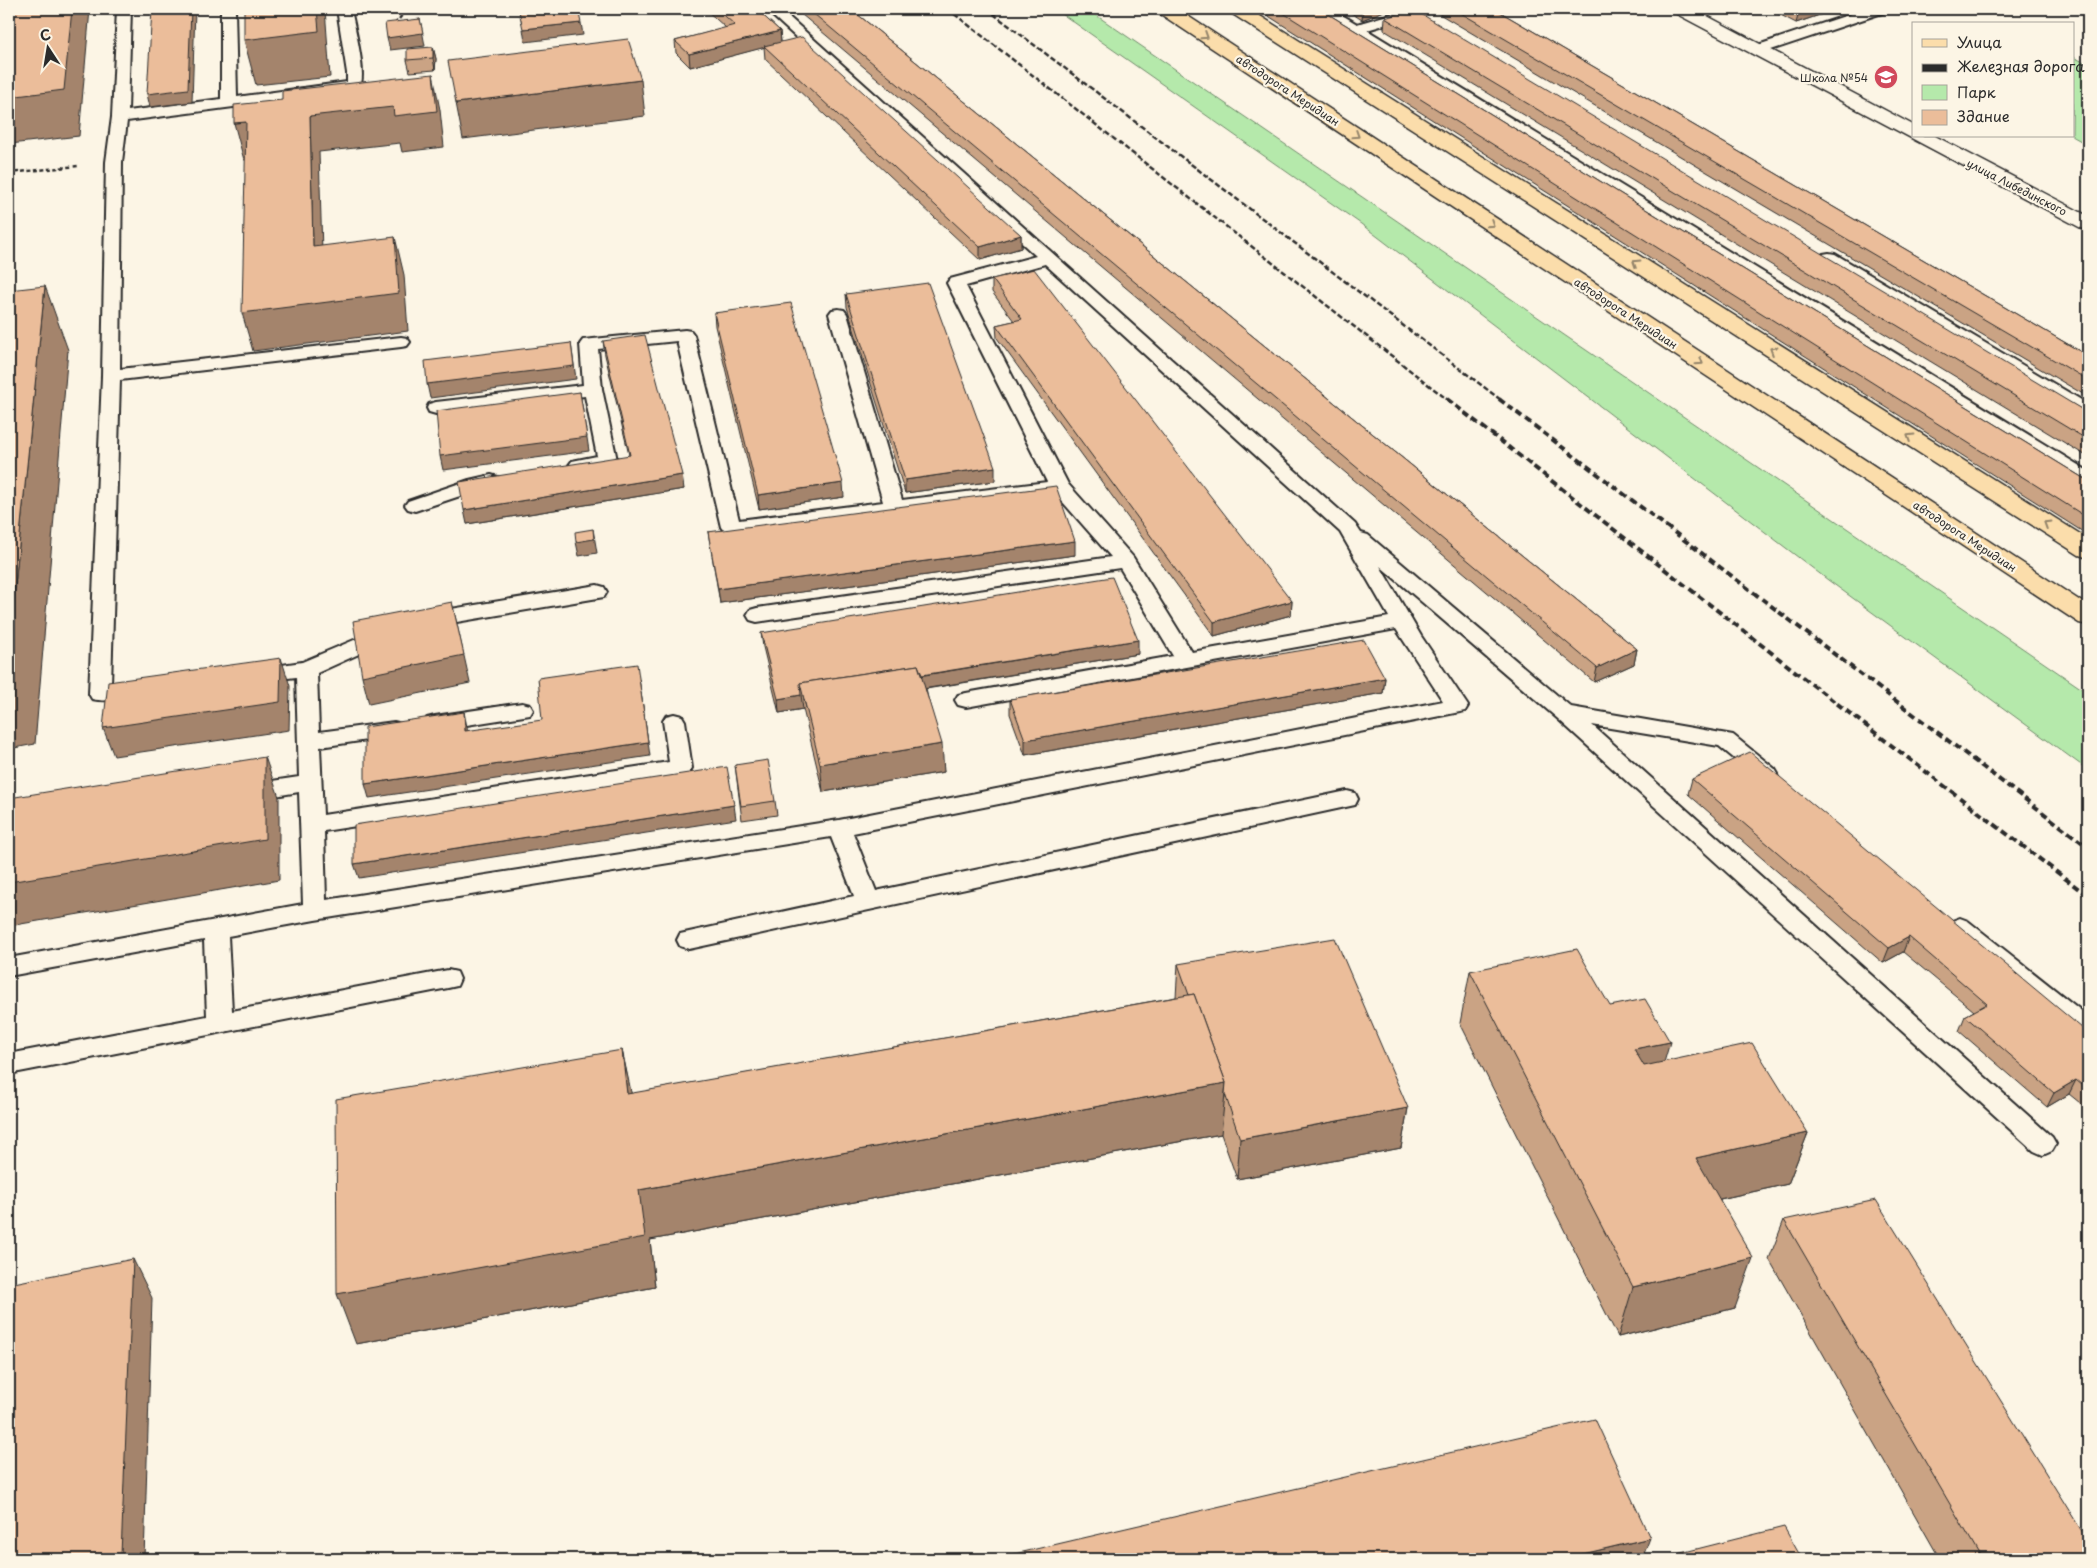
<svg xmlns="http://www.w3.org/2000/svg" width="2097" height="1568" font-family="'Playpen Sans',sans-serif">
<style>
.green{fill:#b5e9ab;stroke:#708a6b}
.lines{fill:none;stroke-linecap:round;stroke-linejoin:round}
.service-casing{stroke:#2b2b2b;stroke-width:4}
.minor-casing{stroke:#2b2b2b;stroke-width:3}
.primary-casing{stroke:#2b2b2b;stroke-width:3}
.path{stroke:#2b2b2b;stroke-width:2.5;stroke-dasharray:4 2.5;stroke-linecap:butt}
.service{fill:#fcf5e5;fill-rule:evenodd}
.minor{fill:#fcf5e5;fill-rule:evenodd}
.primary{fill:#fbddab;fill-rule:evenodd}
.rail-far1{stroke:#2b2b2b;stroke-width:2.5;stroke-dasharray:5.5 2.5;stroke-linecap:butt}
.rail{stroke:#2b2b2b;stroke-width:4;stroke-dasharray:7 4;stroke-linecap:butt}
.wall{fill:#caa384;stroke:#2b2b2b}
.shaded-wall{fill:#a4846c;stroke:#2b2b2b}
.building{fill:#ebbd9a;stroke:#2b2b2b}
.oneway{stroke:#93846b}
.labels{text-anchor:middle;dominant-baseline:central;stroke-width:4.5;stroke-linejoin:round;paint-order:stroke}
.far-poi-label{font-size:11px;fill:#2b2b2b;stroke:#fcf5e5;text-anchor:end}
.far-street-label{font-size:11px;fill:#2b2b2b;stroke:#fcf5e5}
</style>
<rect width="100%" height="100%" fill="#fcf5e5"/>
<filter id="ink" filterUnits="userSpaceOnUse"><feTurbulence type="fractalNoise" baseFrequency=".02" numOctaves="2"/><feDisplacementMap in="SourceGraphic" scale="10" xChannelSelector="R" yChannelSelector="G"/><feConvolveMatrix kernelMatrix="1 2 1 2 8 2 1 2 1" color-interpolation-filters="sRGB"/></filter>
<g filter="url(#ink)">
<g class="green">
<path d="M1055 9H1087L2088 693V770L1828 580 1361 224Z"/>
<path d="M2073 57 2088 64V145L2072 136Z"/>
</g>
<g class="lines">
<g class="service-casing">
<g id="service">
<path d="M117 9H131L128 111 221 99V9H235L237 97 347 82V73L337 9H351C354 26 368 76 359 89L354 91 127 121 122 162 120 369 401 337 407 338 410 342 407 346 401 347 120 380 111 685 138 682 146 684 149 689 146 694C130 698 108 703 92 699L89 694 102 376 106 162 112 117Z"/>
<path d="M765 9H780L1355 524 1361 533 1368 535 1571 707 1733 735 1775 769 1778 774 1775 779 1767 782 1759 779 1719 746 1592 725 2052 1137 2056 1144 2052 1151 2043 1155 2034 1151 1557 718 1380 566 1421 636 1468 706 1465 711 853 833 876 891 1347 791 1355 793 1358 799 1355 805 689 949 680 946 677 940 680 934 854 896 831 837 315 920 228 936 232 1011 448 970 457 972 460 979 457 986 448 988 9 1074V1054L207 1016 204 940 9 976V958L303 904 299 792 245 801 237 799 234 793 237 787 245 785 299 777 296 677 256 682 248 680 245 675 248 670 302 662 385 627 392 629 395 634 392 639 317 673 319 732 394 722 402 724 405 729 402 734 394 736 320 747 323 815 669 762 663 721 666 716 674 714 682 716 685 721 692 768 689 773 681 776 324 831 326 900 839 820 1443 701 1396 629 966 707 958 705 955 700 958 695 966 693 1173 656 1120 568 757 622 750 620 747 615 750 610 757 608 1111 557 1054 492 731 533 724 531 721 527 677 341 598 349 602 389 617 460 614 464 579 471 572 469 569 465 572 461 597 456 585 396 436 414 429 412 427 408 429 404 436 402 583 385 580 344 583 340 685 330 691 331 694 335 739 520 883 502 829 314 832 310 838 309 844 310 847 314 902 500 1047 482 947 283 950 279 1036 256ZM1045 264 1340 532 1389 617 1192 652 1133 557 1068 484 966 286Z"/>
<path d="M1315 9H1332L1357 24 1408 9H1418L1420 12 1418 15 1367 30 2088 471V485L2081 483 1317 12Z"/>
<path d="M1866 9H1887L1885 12 1762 53H1752L1750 50 1752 47Z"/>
<path d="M1829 253 1835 254 2088 404V418L2081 416 1823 262 1820 258 1823 254Z"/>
<path d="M491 475 498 477 501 481 498 485 481 489 415 511 408 509 405 505 408 501 469 480Z"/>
<path d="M597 585 604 587 607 592 604 597 427 627 420 625 417 620 420 615 427 613Z"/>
<path d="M522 703 530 705 533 710 530 715 435 730 427 728 424 723 427 718 435 716Z"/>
<path d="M1960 918 1968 921 2088 1016V1040L2079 1037 1952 933 1948 927 1952 921Z"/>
</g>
</g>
<g class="minor-casing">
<path id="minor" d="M1672 9H1694L1913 125V136H1935L2088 216V230L2081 228 1675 13Z"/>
</g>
<g class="primary-casing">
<g id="primary">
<path d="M1156 9H1177L2088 606V625L2079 623 1159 13Z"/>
<path d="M1228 9H1249L2088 539V558L2079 555 1231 13Z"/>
</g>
</g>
<g class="path">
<path d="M395 24 407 9"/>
<path d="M9 173 78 166"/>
</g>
<use href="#service" class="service"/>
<use href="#minor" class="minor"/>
<use href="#primary" class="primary"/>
<g class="rail-far1">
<path d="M948 9 1448 400"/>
<path d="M987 9 1501 400"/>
</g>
<g class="rail">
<path d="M1447 399 1805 679 2088 896"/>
<path d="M1499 399 2088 847"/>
</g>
</g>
<g class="wall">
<path d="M705 9H756L780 31 781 42 1021 235V248L980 260 765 59 764 47 690 67 676 53 675 41 726 28Z"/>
<path d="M795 9H851L1637 649 1634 664 1594 682Z"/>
<path d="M1259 9H1320L2088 481V535L1259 10Z"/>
<path d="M1345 9H1389L1362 20Z"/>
<path d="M1431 9H1495L2088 356V397Z"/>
<path d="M1769 9H1837L1796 23Z"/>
<path d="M1385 18 2088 413V457L1384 30Z"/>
<path d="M433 47 436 59 435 70 410 72 407 60Z"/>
<path d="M992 279 1292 601 1291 615 1214 636 997 338 996 325 1014 321 992 292Z"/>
<path d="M846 294 995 481 905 493 847 307Z"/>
<path d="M714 313 844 497 759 509 715 326Z"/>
<path d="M603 341 684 489 467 524 629 455 605 355Z"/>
<path d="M708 532 1075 555 720 603Z"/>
<path d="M761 633 1138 654 926 689 944 772 823 792 803 709 779 713 763 647Z"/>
<path d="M1385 678 1383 693 1025 755 1010 714V699Z"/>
<path d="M735 765 775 801 777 815 742 820Z"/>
<path d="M1692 779 2088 1033V1105L2085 1107 2069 1094 2047 1107 1959 1031 1965 1016 1974 1011 1903 952 1883 963 1688 794Z"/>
<path d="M1178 964 1408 1108 1401 1148 1237 1179 1221 1134 650 1240 655 1287 356 1344 622 1050 631 1094 1176 997Z"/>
<path d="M1470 971 1610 1006 1664 1062 1808 1133 1788 1184 1720 1199 1735 1308 1618 1337 1460 1023Z"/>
<path d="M1784 1220 2088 1559H1940L1769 1259Z"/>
</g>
<g class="shaded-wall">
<path d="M72 9H90L79 136 10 144 9 140V97Z"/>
<path d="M191 9H195L192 102 150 107 147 94Z"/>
<path d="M317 9H325L330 77 256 85 244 40Z"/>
<path d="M1363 9H1389L1362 20Z"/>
<path d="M1800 9H1837L1796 23Z"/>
<path d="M420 19 425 46 390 50 387 38Z"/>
<path d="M581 23 583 35 525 42 523 29Z"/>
<path d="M780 31 781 43 690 67 689 54Z"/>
<path d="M433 47 436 59 435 70 433 58Z"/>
<path d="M433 74 440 110 444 147 402 152 400 143 319 152 323 285 313 247 310 116Z"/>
<path d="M641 80 645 116 463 139 456 103Z"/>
<path d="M246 122 255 158 244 160 234 123Z"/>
<path d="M1021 235V248L980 260V247Z"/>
<path d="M395 237 404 275 408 331 253 351 242 313Z"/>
<path d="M45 286 68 350 35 744 9 749V645Z"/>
<path d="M571 343 576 379 430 398 427 384Z"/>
<path d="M580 392 589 451 443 470 440 456Z"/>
<path d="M995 467V481L905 493V480Z"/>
<path d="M682 475 684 489 467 524 464 510Z"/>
<path d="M843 483 844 497 759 509 758 495Z"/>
<path d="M593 529 597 553 579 556 576 542Z"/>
<path d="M1075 541V555L720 603 718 589Z"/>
<path d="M1292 601 1291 615 1214 636V622Z"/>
<path d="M452 602 470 683 369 704 362 676Z"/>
<path d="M1138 640V654L806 708 803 695Z"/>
<path d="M1637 649 1634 664 1594 682 1597 668Z"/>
<path d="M281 658 290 686 289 730 114 756 103 728Z"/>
<path d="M1385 678 1383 693 1025 755V740Z"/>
<path d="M639 679 650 756 369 798 365 784 648 742Z"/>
<path d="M801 695 803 709 779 713 778 699Z"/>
<path d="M464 712 467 727 469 745 465 731Z"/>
<path d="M942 744 944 772 823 792 820 764Z"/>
<path d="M265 757 279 797V880L9 926V882Z"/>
<path d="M734 805 736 819 359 878 354 864Z"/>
<path d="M1909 937 1903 952 1883 963 1889 948Z"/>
<path d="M1670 1042 1655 1093 1634 1049Z"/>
<path d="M622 1050 633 1101 627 1094Z"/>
<path d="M2076 1080 2069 1094 2047 1107 2054 1093Z"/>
<path d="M1226 1083 1221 1134 650 1240 655 1287 356 1344 337 1294 639 1190Z"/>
<path d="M2088 1100V1105L2085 1107Z"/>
<path d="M1408 1108 1401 1148 1237 1179 1240 1139Z"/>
<path d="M1808 1133 1788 1184 1679 1208 1696 1158Z"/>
<path d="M1753 1258 1735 1308 1618 1337 1633 1287Z"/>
<path d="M133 1259 152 1298 144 1559H100Z"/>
<path d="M1650 1538 1642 1559H1562Z"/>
</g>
<g class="building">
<path d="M9 9H72L64 90 9 97Z"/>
<path d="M152 9H191L188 89 147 94Z"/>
<path d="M244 9H317L319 31 244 40Z"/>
<path d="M543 9H578L581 23 523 29 519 11Z"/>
<path d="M717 9H756L780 31 689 54 675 41 735 25Z"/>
<path d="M808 9H851L1637 649 1597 668Z"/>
<path d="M1277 9H1320L2088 481V518Z"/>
<path d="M1413 9 2088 413V440L1385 18Z"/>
<path d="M1454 9H1495L2088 356V380Z"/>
<path d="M420 19 423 33 387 38 385 23Z"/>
<path d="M802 37 1021 235 980 247 764 46Z"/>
<path d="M628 39 641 80 456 103 448 61Z"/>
<path d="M433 47V58L407 60V49Z"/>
<path d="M433 74 437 111 394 116 393 107 310 116 313 247 395 237 399 293 242 313 246 122 234 123V105L282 100V91Z"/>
<path d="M1034 269 1292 601 1214 622 996 325 1022 319 992 279Z"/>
<path d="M928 283 995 467 905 480 846 294Z"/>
<path d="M45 286 9 645V290Z"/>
<path d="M791 303 843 483 758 495 714 313Z"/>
<path d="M645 335 682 475 464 510 459 482 630 455 603 341Z"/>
<path d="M571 343 574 366 427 384 425 361Z"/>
<path d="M580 392 587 437 440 456 436 411Z"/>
<path d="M1056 486 1075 541 718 589 708 532Z"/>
<path d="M593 529 594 539 576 542 575 532Z"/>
<path d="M1112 577 1138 640 922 675 918 665 800 683 801 695 778 699 761 633Z"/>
<path d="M452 602 464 655 362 676 353 621Z"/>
<path d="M1364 640 1385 678 1025 740 1010 699Z"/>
<path d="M281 658 280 702 103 728 108 682Z"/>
<path d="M637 664 648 742 365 784V727L464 712 465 731 542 720 538 678Z"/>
<path d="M918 665 942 744 820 764 800 683Z"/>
<path d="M1750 752 2088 1033V1090L2076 1080 2054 1093 1965 1016 1987 1004 1909 937 1889 948 1692 779Z"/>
<path d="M265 757V839L9 882V798Z"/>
<path d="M768 760 775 801 741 806 735 765Z"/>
<path d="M727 767 734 805 354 864V825Z"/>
<path d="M1335 938 1408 1108 1240 1139 1225 1094 1226 1083 1194 994 1189 995 1178 964Z"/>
<path d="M1577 949 1610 1006 1645 999 1670 1042 1634 1049 1644 1066 1752 1043 1808 1133 1696 1158 1753 1258 1633 1287 1470 971Z"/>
<path d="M1194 994 1226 1083 639 1190 645 1237 337 1294 336 1099 622 1050 627 1094Z"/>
<path d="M1876 1200 2088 1541V1559H1982L1784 1220Z"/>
<path d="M133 1259 121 1555 100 1559H9V1284Z"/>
<path d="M1595 1419 1650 1538 1562 1559H993Z"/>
<path d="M1784 1527 1802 1559H1657Z"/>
</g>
<defs><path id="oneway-chevron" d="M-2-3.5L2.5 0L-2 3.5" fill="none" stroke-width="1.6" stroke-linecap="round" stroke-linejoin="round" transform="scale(1.25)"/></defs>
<g class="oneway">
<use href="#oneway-chevron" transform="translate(1205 36) rotate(33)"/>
<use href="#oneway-chevron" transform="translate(1356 135) rotate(33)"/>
<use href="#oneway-chevron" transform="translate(1491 224) rotate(33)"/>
<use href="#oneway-chevron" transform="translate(1636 263) rotate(-148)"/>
<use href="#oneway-chevron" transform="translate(1773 350) rotate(-148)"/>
<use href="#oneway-chevron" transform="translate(1700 362) rotate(33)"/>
<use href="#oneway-chevron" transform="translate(1910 437) rotate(-148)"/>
<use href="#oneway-chevron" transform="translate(2047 524) rotate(-148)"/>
</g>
</g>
<defs>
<g id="school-disc" transform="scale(1.25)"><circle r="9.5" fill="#d1495b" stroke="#fcf5e5"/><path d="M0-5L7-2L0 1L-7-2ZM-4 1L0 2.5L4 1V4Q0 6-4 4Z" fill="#fff"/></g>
</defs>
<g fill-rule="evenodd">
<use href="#school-disc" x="1886" y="77"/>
</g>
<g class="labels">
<g class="far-poi-label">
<text x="1868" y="77">Школа №54</text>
</g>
<g class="far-street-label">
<text transform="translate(1288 90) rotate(33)">автодорога Меридиан</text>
<text transform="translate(2017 187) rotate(27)">улица Либединского</text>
<text transform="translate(1626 313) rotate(33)">автодорога Меридиан</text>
<text transform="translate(1965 536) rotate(33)">автодорога Меридиан</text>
</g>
</g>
<rect width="2097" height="1568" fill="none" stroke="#fcf5e5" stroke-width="30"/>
<rect x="15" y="15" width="2067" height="1538" fill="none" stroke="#2b2b2b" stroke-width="2" filter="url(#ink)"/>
<rect x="1912" y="22" width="162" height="115" fill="#fcf5e5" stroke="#a8a49b"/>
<rect x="1922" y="39" width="25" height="8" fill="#fbddab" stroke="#a8a49b"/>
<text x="1957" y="48" font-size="15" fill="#2b2b2b">Улица</text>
<rect x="1922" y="64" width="25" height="8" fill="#2b2b2b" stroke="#a8a49b"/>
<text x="1957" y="72" font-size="15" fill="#2b2b2b">Железная дорога</text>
<rect x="1922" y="85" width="25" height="15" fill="#b5e9ab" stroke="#a8a49b"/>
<text x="1957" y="98" font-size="15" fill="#2b2b2b">Парк</text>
<rect x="1922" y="110" width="25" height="15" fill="#ebbd9a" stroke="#a8a49b"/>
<text x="1957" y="122" font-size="15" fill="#2b2b2b">Здание</text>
<g transform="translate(48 48) rotate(348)" stroke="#fcf5e5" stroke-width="4" paint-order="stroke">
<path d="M0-4L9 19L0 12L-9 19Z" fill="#2b2b2b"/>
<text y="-8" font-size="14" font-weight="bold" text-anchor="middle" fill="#2b2b2b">С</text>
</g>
</svg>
